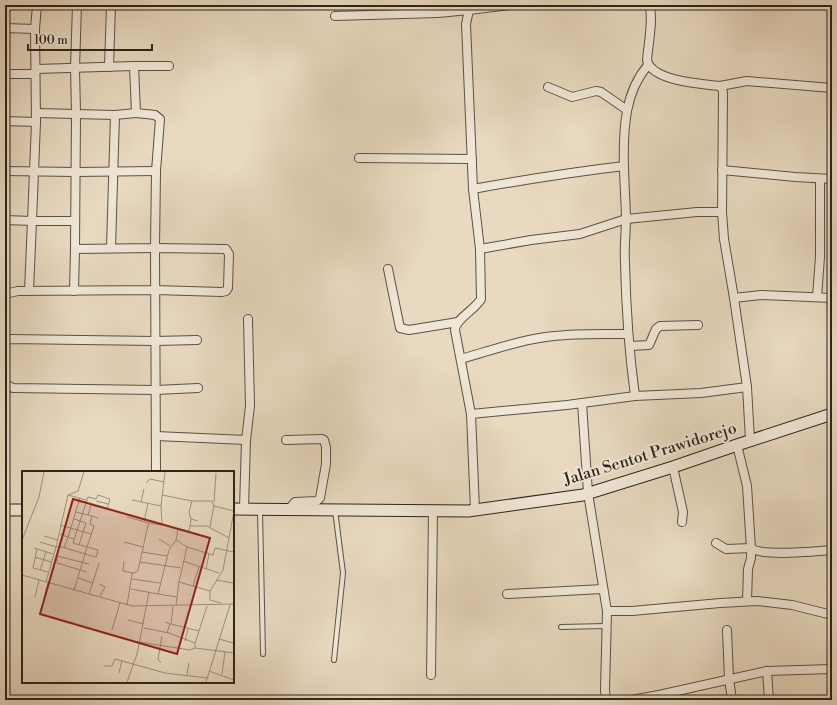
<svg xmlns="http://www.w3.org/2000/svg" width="837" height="705" font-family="'Libre Bodoni',serif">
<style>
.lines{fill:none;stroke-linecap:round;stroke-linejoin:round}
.lane-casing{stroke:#5b5144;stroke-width:6}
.street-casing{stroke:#5b5144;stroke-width:10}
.secondary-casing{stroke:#2c241b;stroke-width:13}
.lane{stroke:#f0e6d6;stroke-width:4}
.street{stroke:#f0e6d6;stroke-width:8}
.secondary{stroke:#f0e6d6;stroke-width:11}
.labels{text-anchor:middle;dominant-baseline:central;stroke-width:4;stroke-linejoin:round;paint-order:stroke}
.street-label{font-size:16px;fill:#2c241b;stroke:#f0e6d6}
.inset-road{fill:none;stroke:#9d917e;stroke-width:1}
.view{fill:#8f2418;fill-opacity:0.15;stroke:#8f2418;stroke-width:2}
.inset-edge{fill:none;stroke:#2c241b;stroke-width:2}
</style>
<rect width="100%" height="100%" fill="#e8d9c0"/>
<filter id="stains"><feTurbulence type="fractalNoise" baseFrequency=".005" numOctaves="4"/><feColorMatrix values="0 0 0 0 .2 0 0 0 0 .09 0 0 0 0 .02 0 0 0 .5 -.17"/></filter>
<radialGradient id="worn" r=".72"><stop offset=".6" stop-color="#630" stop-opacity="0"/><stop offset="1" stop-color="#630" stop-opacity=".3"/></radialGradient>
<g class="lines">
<g class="lane-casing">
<g id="lane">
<path d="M260 511 263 654"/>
<path d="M561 627 606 626"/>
<path d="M334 660 343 573 335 510"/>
</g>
</g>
<g class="street-casing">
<g id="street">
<path d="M77 5 75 68 76 113 75 249 155 248 156 171 160 119 155 115 136 113 134 66H169"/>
<path d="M649 5C654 16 648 47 647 60 651 81 702 84 720 86L722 88 723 93 722 212 724 239 734 298 761 295 832 298"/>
<path d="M335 16 438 13 469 10"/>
<path d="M5 28 35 29"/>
<path d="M109 67 111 5"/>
<path d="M36 69 134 66"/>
<path d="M5 74H35"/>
<path d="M720 86 747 81 832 88"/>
<path d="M548 87 572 97 596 91 601 92 627 110"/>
<path d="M36 113 115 115 111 248"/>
<path d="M115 115 136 113"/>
<path d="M5 121 36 122"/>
<path d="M359 158 472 159"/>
<path d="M722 170 795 177 832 179"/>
<path d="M5 171 76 172 156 171"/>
<path d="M473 189C523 180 573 172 624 166"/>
<path d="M5 220 32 221 36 122 35 29 37 5"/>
<path d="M480 249 531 240 580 234 626 219 697 212H722"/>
<path d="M388 269 400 328 409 330 458 322"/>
<path d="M29 291 32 221H75"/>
<path d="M74 291 75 249"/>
<path d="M5 294 18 291 155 290 222 292 226 291 228 288 229 254 226 249 155 248 156 472"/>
<path d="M817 297 820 257V179"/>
<path d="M734 298 747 387 750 440"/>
<path d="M5 341 9 339 155 341 197 340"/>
<path d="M630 346 649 345 656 329 660 326 698 325"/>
<path d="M461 359C492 350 523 339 554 336 579 333 604 334 628 334"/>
<path d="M5 384 13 388 156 390 198 388"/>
<path d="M635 396 701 393 747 387"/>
<path d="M582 403 588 493 607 611 605 690 606 700"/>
<path d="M471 414 567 405 635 396C629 352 626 307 625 263 624 248 626 232 626 217 625 182 621 146 627 111 630 95 637 78 648 65"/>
<path d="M156 436 246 440"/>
<path d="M286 440 322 439 324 440 326 447V464L320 498 317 501 295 502 289 509"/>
<path d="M737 445 747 486 751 548C762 557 816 551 832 550"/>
<path d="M673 467 683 512 682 522"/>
<path d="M244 509 246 440 250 406 248 319"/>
<path d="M475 510 471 414 455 330C455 319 475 310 481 299L480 249 473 189 466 24 469 10 510 5"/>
<path d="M716 543 726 549 751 548V558L748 569 747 601"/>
<path d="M507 594 603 589"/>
<path d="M607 611H632L720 603 757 601 792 605 832 615"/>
<path d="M727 630 729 679 732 700"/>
<path d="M767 671 769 700"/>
<path d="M431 675 433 511"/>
<path d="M631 700 659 695 767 671 832 669"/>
</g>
</g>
<g class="secondary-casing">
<g id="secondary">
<path d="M233 509 468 511 583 495 673 467 737 445 832 414"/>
<path d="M5 510H23"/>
</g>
</g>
<use href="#lane" class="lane"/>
<use href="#street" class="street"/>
<use href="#secondary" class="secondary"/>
</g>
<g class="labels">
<g class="street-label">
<text transform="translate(650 454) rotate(-17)">Jalan Sentot Prawidorejo</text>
</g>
</g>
<g transform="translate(22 471)">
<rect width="212" height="212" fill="#e8d9c0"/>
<path class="inset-road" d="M143 1 139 35 140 53 156 58 154 69 165 76 157 111 188 120V129L199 132M124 12 128 8 142 11M46 24 56 20 62 1M140 24 170 30H190L192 35 212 40M110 29 139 35M74 30 86 33M119 31 122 18M192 31 194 2M54 41 70 45M66 44 69 34 85 38 88 28 76 24 74 28 66 26 51 72 65 76 72 55 68 53 70 45 76 47M105 46 127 52M52 48 64 52 57 74M169 48 167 41 170 30M122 51 126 32M38 54 69 63M168 55 169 48 176 50M188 56 192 34M157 58 167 60 168 55H185L207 67 201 99 188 120M38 63 46 66 58 27M22 65 36 69M207 67 212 40M137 68 148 75M0 69 17 26 22 1M18 71 34 76 46 24 64 29M102 71 121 76M165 76 191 84 193 77 212 81M12 77 31 83M42 77 46 66 52 68M15 78 11 97 26 101M120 81 145 85M13 86 29 91M102 90 101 100 111 102M161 90 197 102M118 91 159 97M212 93V114M184 98 187 83M18 99 24 81M65 101 35 92V85L67 93M0 104 110 135 212 133M56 107 71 112M110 108 138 112M194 109 211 112M24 111 34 76H40L63 83 74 86 76 79 65 76 63 83 52 119M77 113 83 116 78 125M171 115 177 96M109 118 136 123 147 79 154 69M67 123 77 92M136 123 155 126M13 126 17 109M22 128 26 111M105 134 110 103 116 100 126 54 127 52 140 54M154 134 157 111M151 135 149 153 177 160 185 135M106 149 122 153M143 151 148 153 145 162M122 157 147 162 173 172V177L212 182M90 159 98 132M197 168 211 172M163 170 166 158M117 171 168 179 173 177M173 172 177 160M139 192 136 188 140 165M82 195H90L93 188 143 202 185 207M187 200 212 209M97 202 100 189M200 203 203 181M165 204 167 192M105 211 115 183 127 121M184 211 208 134"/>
<path class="view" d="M51 28 188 67 155 183 18 143Z"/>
<rect width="212" height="212" class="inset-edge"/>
</g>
<rect width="837" height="705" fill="none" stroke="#e8d9c0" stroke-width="20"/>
<rect x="6" y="6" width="825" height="693" fill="none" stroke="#2c241b" stroke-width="2"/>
<rect x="10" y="10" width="817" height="685" fill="none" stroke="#2c241b"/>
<path d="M28 44v6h124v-6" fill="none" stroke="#2c241b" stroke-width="2"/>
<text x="34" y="44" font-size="12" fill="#2c241b" stroke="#f0e6d6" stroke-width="3" paint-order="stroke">100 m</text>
<rect width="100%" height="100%" filter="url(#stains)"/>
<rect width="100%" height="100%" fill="url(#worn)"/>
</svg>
